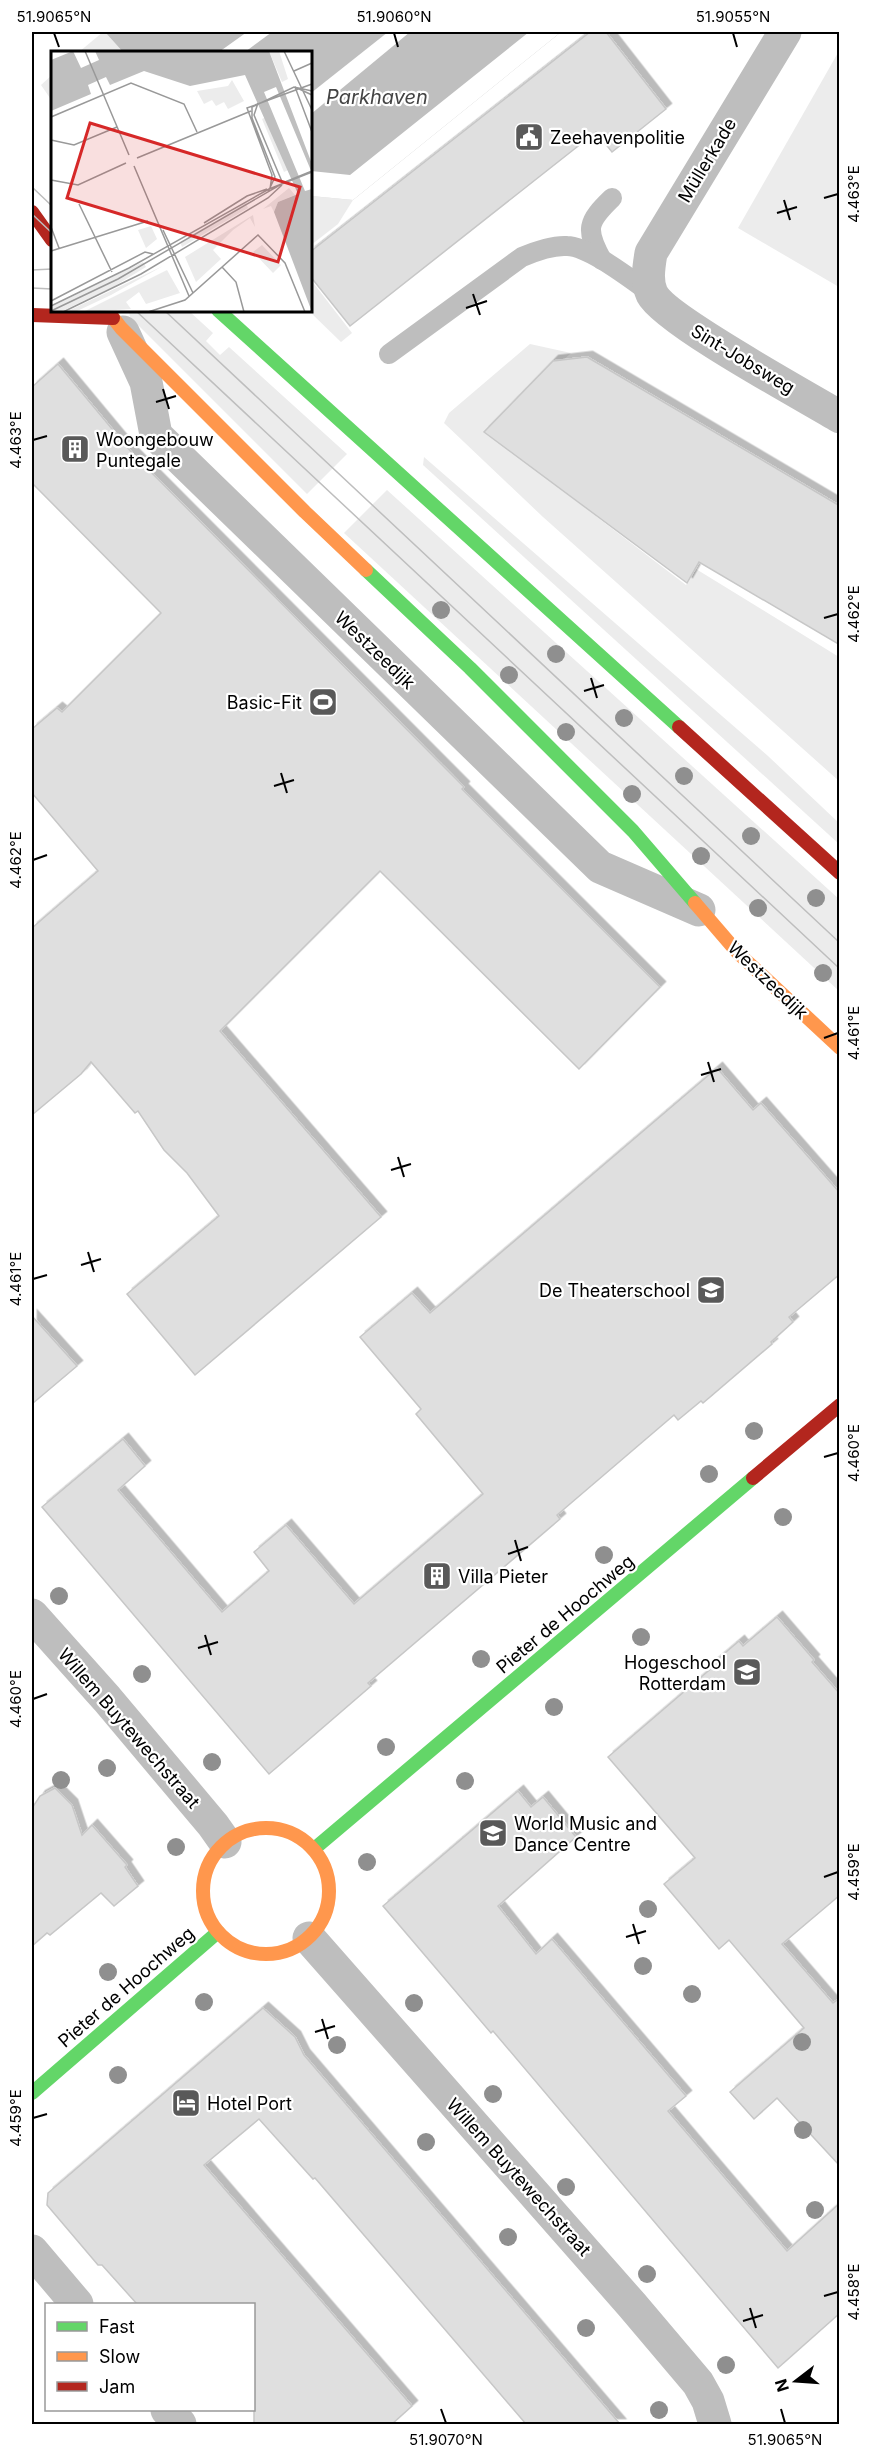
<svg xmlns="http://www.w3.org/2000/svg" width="871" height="2456" font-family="Inter,sans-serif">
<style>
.green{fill:#ececec}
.water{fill:#bfbfbf}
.pier{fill:#fff}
.building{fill:#dfdfdf;stroke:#c7c7c7;stroke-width:1.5;filter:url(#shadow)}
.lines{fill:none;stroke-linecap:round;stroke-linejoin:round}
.lane{stroke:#bebebe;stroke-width:20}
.street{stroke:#bebebe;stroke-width:33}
.fast{stroke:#63d668;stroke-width:14}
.slow{stroke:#ff974d;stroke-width:14}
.jam{stroke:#b3261e;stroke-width:14}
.tram{stroke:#bebebe;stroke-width:1.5}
.tree{fill:#8f8f8f}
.ticks{fill:none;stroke:#000;stroke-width:2}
.labels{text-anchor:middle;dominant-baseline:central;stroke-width:4.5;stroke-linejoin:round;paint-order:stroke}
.poi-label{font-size:18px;fill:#000;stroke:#fff;text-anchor:start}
.street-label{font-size:18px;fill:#000;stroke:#fff}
.water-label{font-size:20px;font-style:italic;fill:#444;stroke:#fff}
.inset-road{fill:none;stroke:#999;stroke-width:1.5}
.view{fill:#d62828;fill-opacity:0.15;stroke:#d62828;stroke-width:3}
.inset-edge{fill:none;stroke:#000;stroke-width:3}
.neatline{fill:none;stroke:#000;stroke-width:2}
.ticks-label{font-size:15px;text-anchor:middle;fill:#000}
</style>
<defs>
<filter id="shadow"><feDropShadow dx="5.5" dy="-5.5" stdDeviation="0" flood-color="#0004"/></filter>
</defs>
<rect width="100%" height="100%" fill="#fff"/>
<g class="green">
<path d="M103 32H105L123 52H79Z"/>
<path d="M839 51 840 287H839L738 228Z"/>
<path d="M52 75V101L41 85Z"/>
<path d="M311 196 353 200 338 224 311 245Z"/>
<path d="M311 280 352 333 341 342 309 311 310 310Z"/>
<path d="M129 311H189L213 333 206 341 220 355 229 347 347 454 307 494 130 317Z"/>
<path d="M530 344 571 353 487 433 686 585 696 569 839 657V781L543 517 444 423 449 413Z"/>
<path d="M424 457 768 756 839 823V844L423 465Z"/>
<path d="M387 490 839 899V991L344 533Z"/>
</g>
<path class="water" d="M105 32H561L353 200 311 196 310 52H123Z"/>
<g class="pier">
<path d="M247 32H272L245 52H219Z"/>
<path d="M388 32H410L311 114V93Z"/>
<path d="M529 32H561L353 200 311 196V171L350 175Z"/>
</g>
<g class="building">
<path d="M590 32H606L666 109 612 152 596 132 350 326 310 276V252Z"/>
<path d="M587 357 840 506V645L699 562 687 583 484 432 553 361Z"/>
<path d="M58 364 132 453 464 787 462 789 660 987 579 1069 380 871 220 1031 381 1217 195 1375 127 1294 219 1216 187 1173 164 1150 138 1111 135 1113 91 1062 81 1074 32 1115V928L98 871 32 793V729L57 708 62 712 161 613 32 483V387Z"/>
<path d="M717 1068 753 1110 761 1103 840 1193V1274L789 1317 793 1322 771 1342 772 1344 703 1403 701 1401 678 1420 674 1415 557 1515 560 1519 368 1683 371 1686 269 1774 42 1507 123 1439 145 1466 118 1490 222 1612 269 1571 254 1552 286 1525 354 1604 483 1494 416 1414 421 1409 360 1337 412 1293 430 1313Z"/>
<path d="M32 1316 77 1366 32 1404Z"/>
<path d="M777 1617 814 1660 812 1662 840 1694V1895L782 1944 833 2003 840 1998V2166L777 2098 754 2119 730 2092 804 2028 729 1940 719 1949 664 1884 695 1858 608 1757 714 1666 712 1664 739 1641 743 1646Z"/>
<path d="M55 1788 72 1805 82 1835 92 1825 127 1865 125 1867 138 1886 114 1906 101 1893 50 1935 47 1933 32 1946V1808L40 1796Z"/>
<path d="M518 1791 531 1807 543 1797 576 1837 498 1906 536 1954 552 1939 686 2096 668 2111 787 2251 840 2203V2313L778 2368 493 2031 491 2033 383 1906Z"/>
<path d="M263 2008 295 2037 304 2055 620 2424H526L315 2178 313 2179 259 2119 204 2165 412 2406 392 2424H254V2304H137L102 2265H98L47 2205 48 2193Z"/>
</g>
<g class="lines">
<g class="lane">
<path d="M602 260C585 229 587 222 612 198"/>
<path d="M389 354 522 257C536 251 552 245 567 246 589 246 633 281 652 294"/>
</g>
<g class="street">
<path d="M785 32 651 253C649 266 646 281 652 294 665 320 807 397 840 417"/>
<path d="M123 332 146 382 156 435 600 867 699 910"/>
<path d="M32 1615 107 1699 213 1825 225 1842"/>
<path d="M309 1938 632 2305 698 2383 708 2401 715 2424"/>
<path d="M32 2251 77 2304"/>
<path d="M167 2410 180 2424"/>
</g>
<g class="fast">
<path d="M218 310 679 727"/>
<path d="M366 570 470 668 633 831 695 903"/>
<path d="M314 1849 753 1478"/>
<path d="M32 2093 218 1932"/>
</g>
<g class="slow">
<path d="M107 310 121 328 305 512 366 570"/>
<path d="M695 903 738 953 840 1048"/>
<circle cx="266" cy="1891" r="63"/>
</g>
<g class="jam">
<path d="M32 212 52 240"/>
<path d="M32 315 113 318"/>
<path d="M679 727 840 873"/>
<path d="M753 1478 840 1405"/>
</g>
<g class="tram">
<path d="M32 187 52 206"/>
<path d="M32 214 52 233"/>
<path d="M32 270 52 269"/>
<path d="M32 288 52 289"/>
<path d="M135 310 840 969"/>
<path d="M164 310 840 943"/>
</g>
</g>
<g class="tree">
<circle cx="441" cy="610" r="9"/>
<circle cx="556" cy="654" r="9"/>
<circle cx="509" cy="675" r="9"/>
<circle cx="624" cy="718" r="9"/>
<circle cx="566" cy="732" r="9"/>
<circle cx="684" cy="776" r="9"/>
<circle cx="632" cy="794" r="9"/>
<circle cx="751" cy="836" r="9"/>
<circle cx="701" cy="856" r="9"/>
<circle cx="816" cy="898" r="9"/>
<circle cx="758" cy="908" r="9"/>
<circle cx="823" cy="973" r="9"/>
<circle cx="754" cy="1431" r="9"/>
<circle cx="709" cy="1474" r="9"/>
<circle cx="783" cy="1517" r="9"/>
<circle cx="604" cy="1555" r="9"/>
<circle cx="59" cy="1596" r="9"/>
<circle cx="641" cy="1637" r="9"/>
<circle cx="481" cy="1659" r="9"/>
<circle cx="142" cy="1674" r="9"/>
<circle cx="554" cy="1707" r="9"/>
<circle cx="386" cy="1747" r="9"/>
<circle cx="212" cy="1762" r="9"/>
<circle cx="107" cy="1768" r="9"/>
<circle cx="61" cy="1780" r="9"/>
<circle cx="465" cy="1781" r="9"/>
<circle cx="176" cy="1847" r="9"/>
<circle cx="367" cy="1862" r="9"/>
<circle cx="648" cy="1909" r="9"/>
<circle cx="643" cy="1966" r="9"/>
<circle cx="108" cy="1972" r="9"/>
<circle cx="692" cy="1994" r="9"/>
<circle cx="204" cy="2002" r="9"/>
<circle cx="414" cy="2003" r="9"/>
<circle cx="802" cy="2042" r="9"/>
<circle cx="337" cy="2045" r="9"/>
<circle cx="118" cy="2075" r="9"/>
<circle cx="493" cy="2094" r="9"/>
<circle cx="803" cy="2130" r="9"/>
<circle cx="426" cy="2142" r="9"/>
<circle cx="566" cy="2187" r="9"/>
<circle cx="815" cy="2210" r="9"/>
<circle cx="508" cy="2237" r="9"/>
<circle cx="647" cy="2274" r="9"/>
<circle cx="586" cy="2328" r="9"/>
<circle cx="726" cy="2365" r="9"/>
<circle cx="659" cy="2410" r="9"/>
</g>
<path class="ticks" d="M54 33 59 47M394 33 398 47M733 33 737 47M824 198 838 194M784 200 790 220M777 213 797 207M473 294 480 315M466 308 487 301M163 389 169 409M156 402 176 396M33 440 47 436M824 618 838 614M591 678 597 698M584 691 604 685M281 773 287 793M274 786 294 780M33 860 47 855M824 1038 838 1033M708 1062 714 1082M701 1075 721 1069M398 1157 404 1177M391 1170 411 1164M88 1252 94 1272M81 1265 101 1259M33 1279 47 1275M824 1457 838 1453M515 1540 521 1561M508 1554 528 1547M205 1635 211 1655M198 1648 218 1642M33 1699 47 1694M824 1877 838 1872M633 1924 639 1944M626 1937 646 1931M322 2019 328 2039M315 2032 335 2026M33 2118 47 2114M824 2296 838 2292M750 2308 756 2328M743 2321 763 2315M441 2409 446 2423M781 2409 785 2423"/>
<defs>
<g id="civic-square" transform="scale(1.5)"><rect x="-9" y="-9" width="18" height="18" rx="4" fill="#595959" stroke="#fff"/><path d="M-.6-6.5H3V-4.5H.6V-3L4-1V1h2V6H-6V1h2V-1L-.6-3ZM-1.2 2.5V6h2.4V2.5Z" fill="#fff"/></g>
<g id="building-square" transform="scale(1.5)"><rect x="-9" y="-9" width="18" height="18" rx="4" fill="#595959" stroke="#fff"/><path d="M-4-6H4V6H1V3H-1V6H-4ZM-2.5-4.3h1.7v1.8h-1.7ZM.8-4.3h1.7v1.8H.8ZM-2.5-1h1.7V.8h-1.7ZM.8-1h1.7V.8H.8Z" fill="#fff"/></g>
<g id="stadium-square" transform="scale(1.5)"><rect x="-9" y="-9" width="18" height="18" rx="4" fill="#595959" stroke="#fff"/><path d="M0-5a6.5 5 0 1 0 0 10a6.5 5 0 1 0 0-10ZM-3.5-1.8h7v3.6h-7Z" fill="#fff"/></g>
<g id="school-square" transform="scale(1.5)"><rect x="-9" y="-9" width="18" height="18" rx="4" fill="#595959" stroke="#fff"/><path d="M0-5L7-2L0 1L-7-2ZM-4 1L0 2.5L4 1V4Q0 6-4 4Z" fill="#fff"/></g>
<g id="university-square" transform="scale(1.5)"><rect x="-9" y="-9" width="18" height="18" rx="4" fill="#595959" stroke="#fff"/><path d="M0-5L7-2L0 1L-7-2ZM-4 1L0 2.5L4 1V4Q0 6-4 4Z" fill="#fff"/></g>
<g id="hotel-square" transform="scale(1.5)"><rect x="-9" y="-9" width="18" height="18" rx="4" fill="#595959" stroke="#fff"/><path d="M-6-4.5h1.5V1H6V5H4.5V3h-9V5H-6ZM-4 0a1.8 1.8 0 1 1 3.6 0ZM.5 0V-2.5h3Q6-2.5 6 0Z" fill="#fff"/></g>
</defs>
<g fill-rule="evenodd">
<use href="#civic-square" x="529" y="137"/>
<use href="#building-square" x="75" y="449"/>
<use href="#stadium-square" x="323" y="702"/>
<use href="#school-square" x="711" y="1290"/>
<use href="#building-square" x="437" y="1576"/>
<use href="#university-square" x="747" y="1672"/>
<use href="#university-square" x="493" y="1833"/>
<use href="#hotel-square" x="186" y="2103"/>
</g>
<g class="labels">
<g class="poi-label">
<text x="550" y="137">Zeehavenpolitie</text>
<text x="96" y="439">Woongebouw<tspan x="96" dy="21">Puntegale</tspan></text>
<text x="302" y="702" text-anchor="end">Basic-Fit</text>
<text x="690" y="1290" text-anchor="end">De Theaterschool</text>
<text x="458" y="1576">Villa Pieter</text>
<text x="726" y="1662" text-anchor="end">Hogeschool<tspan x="726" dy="21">Rotterdam</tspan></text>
<text x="514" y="1823">World Music and<tspan x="514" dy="21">Dance Centre</tspan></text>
<text x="207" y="2103">Hotel Port</text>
</g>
<g class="street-label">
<text transform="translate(707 160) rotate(-59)">Müllerkade</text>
<text transform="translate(743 359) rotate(31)">Sint-Jobsweg</text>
<text transform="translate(375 650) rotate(44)">Westzeedijk</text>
<text transform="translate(768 980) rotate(44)">Westzeedijk</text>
<text transform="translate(565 1614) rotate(-40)">Pieter de Hoochweg</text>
<text transform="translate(129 1728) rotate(49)">Willem Buytewechstraat</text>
<text transform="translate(126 1987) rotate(-41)">Pieter de Hoochweg</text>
<text transform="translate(519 2177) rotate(48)">Willem Buytewechstraat</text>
</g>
<g class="water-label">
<text x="377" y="97">Parkhaven</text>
</g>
</g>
<g transform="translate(51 51)">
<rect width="261" height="261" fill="#fff"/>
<path d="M218 0H228L237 28 231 31ZM181 29 193 50 177 58 173 51 165 55 161 49 153 53 146 40 177 35ZM215 66 237 119 233 121 211 68ZM238 137 244 144 227 151 223 161 220 155 212 158ZM195 152 197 157 131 196 129 191ZM202 164 204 176 199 167 182 179 162 199 170 208 145 231 134 206ZM100 175 106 188 95 197 87 179ZM211 194 230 214 222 222 202 201ZM92 211 95 216 62 236 9 261H0V256ZM112 215 60 244 24 261H15ZM116 219 129 242 95 253 88 241 75 251 80 258 32 261Z" fill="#ececec"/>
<path d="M22 0 30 17 48 9 44 0H218L261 113V122L225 36 213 41 254 140 261 138V261L223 161 227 151 247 143 194 24 139 35 93 20 59 34 55 26 37 34 40 43 0 60V9Z" fill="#bfbfbf"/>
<path class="inset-road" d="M34 0 78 104M233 0 261 59M243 20 261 12M244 36 261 81M244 36 261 44M207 52 203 64 232 133M0 66 80 32 133 53 146 81M0 89 23 94 66 76M86 107 200 60M83 115 138 245M0 129 27 134 75 112M219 138 221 124 196 57 261 33M217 141 224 126 201 67V56L243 36 261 40M28 153 61 221M153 172 196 145 216 138M0 176 8 197M112 179 142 242M0 200 97 170M171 216 185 231 193 261M0 250 94 201 102 203M0 255 78 217 218 138 261 121M0 260 67 228 234 131 261 120M12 261 90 223 217 147 231 134M97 261 134 249 207 184 234 212 254 261"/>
<path class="view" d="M39 72 249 136 227 211 16 147Z"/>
<rect width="261" height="261" class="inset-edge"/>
</g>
<rect width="871" height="2456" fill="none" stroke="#ffffff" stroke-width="66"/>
<rect x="45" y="2303" width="210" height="108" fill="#ffffff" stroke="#999999" stroke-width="1.5"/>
<rect x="57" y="2322" width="30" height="9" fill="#63d668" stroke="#999999" stroke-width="1.5"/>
<text x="99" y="2333" font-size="18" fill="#000000">Fast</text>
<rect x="57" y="2352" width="30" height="9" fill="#ff974d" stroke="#999999" stroke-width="1.5"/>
<text x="99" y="2363" font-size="18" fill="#000000">Slow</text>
<rect x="57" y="2382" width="30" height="9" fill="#b3261e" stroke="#999999" stroke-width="1.5"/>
<text x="99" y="2393" font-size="18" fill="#000000">Jam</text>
<g transform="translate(796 2381) rotate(253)" stroke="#ffffff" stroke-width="4.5" paint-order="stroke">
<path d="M0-4.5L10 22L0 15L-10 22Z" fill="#000000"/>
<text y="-9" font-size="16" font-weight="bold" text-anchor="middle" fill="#000000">N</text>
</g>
<rect x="33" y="33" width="805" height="2390" class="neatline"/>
<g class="ticks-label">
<text x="54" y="22">51.9065°N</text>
<text x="394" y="22">51.9060°N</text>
<text x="733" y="22">51.9055°N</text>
<text transform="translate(854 194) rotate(-90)" y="5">4.463°E</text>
<text transform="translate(16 440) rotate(-90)" y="5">4.463°E</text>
<text transform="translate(854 614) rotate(-90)" y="5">4.462°E</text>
<text transform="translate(16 860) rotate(-90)" y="5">4.462°E</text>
<text transform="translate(854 1033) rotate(-90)" y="5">4.461°E</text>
<text transform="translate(16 1279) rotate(-90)" y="5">4.461°E</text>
<text transform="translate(854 1453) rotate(-90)" y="5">4.460°E</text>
<text transform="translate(16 1699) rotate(-90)" y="5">4.460°E</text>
<text transform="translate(854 1872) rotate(-90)" y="5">4.459°E</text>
<text transform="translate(16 2118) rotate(-90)" y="5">4.459°E</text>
<text transform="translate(854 2292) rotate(-90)" y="5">4.458°E</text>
<text x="446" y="2445">51.9070°N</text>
<text x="785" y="2445">51.9065°N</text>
</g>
</svg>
